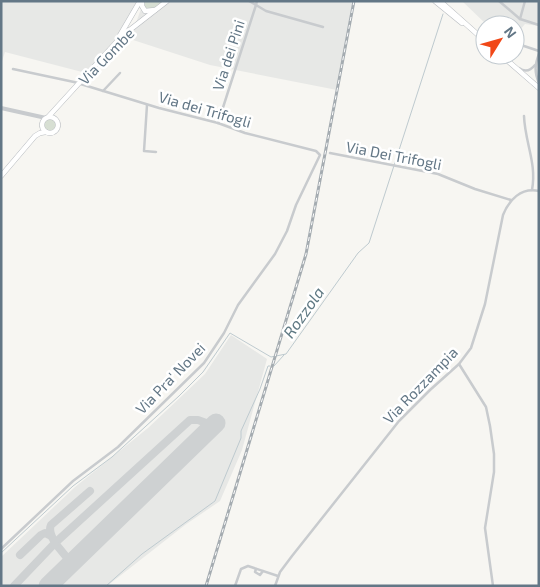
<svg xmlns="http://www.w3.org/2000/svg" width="540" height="587" font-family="'Exo 2',sans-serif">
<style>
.built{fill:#e7e8e6}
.green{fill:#d7dfd3}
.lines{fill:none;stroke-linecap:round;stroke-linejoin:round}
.stream{stroke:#becacf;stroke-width:1}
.taxiway{stroke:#ced1d2;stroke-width:8}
.runway{stroke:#ced1d2;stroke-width:19}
.primary-casing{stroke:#b8bcc0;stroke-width:5.5}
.minor{stroke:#c8cbce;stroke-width:2.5}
.tertiary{stroke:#c8cbce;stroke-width:4}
.primary{stroke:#fff;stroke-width:4.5}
.rail-casing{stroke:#a5acb1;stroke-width:3}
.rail{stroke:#fff;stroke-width:1;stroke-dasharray:4;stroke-linecap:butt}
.labels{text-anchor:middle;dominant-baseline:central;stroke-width:5;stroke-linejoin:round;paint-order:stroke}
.street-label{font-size:15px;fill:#637786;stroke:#fff}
.water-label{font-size:16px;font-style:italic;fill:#5f7983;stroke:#fff}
</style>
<rect width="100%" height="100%" fill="#f7f6f2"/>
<g class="built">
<path d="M1 1H137L117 37 86 73 5 52 1 64Z"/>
<path d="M144 1H353L337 90 210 65 130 39Z"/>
<path d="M462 1H539V26L525 24 515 36V25H487Z"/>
<path d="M231 335 267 359 242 450 220 501 185 525 107 586H1V557L75 487 148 428 205 374Z"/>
</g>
<g class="green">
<path d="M143 1H165L156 8 146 9 143 7Z"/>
<circle cx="50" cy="125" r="6"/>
</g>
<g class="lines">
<g class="stream">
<path d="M274 366 284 355"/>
<path d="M1 553 73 486 112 457 179 396 203 372 230 333 271 357 286 354 358 253 369 243 443 14"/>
<path d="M106 586 142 554 215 501 241 438V431L260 389 268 366H270"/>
</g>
<g class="taxiway">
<path d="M20 555 41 535 45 533 51 536"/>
<path d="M66 568 68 559 55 543 190 420H198L209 424 210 429"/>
<path d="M14 586 55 543C52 537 48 531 51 525L90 491"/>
</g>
<path class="runway" d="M48 586 216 423"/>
<g class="primary-casing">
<g id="primary">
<path d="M142 1V6L145 11 155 10"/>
<path d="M435 1 462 23"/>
<path d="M440 1 485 41"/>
<path d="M119 37 140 1"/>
<path d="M501 55 539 88"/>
<path d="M49 116 122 36 167 1"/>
<circle cx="50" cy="125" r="8"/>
<path d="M1 176 35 136 40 133 46 132"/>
</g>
</g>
<g class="minor">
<path d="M249 1 256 5 257 1"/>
<path d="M499 1 520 19 539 25"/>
<path d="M520 19 525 1"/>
<path d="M515 43 539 51"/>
<path d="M539 54C535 64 534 72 539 83"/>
<path d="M519 68C526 73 531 70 535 65"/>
<path d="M103 91 120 73"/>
<path d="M147 105 144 151 156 152"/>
<path d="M524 116C525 143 537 163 532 190"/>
<path d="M218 123 256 5 266 11 323 27"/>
<path d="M330 153 438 174 475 189 511 200"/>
<path d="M459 364 486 407 490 426 494 454V472L485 528 493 586"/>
<path d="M1 549 73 481 118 447 204 363 224 333 238 305 275 254 287 231 296 205 320 155 316 151 245 133 218 123 159 108 74 82 13 69"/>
<path d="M256 569 255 572 260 575 263 571"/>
<path d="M235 586 241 569 248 566 278 576"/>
<path d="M275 586 280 572 292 556 399 421 430 390 459 364 471 348 485 304 503 215C509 200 521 187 539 191"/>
</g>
<path class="tertiary" d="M1 108 46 118"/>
<use href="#primary" class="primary"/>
<g class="rail-casing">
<path id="rail" d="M206 586 306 254 354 1"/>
</g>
<use href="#rail" class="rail"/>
</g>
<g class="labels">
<g class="street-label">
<text transform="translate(228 55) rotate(-72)">Via dei Pini</text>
<text transform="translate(106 56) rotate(-46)">Via Gombe</text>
<text transform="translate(205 109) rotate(16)">Via dei Trifogli</text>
<text transform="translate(394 155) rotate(11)">Via Dei Trifogli</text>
<text transform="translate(170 378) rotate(-46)">Via Pra' Novei</text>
<text transform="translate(420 385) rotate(-46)">Via Rozzampia</text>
</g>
<g class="water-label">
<text transform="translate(303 312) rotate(-55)">Rozzola</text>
</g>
</g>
<rect width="540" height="587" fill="none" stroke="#637786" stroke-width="5"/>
<g transform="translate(500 40) rotate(53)"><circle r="24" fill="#ffffff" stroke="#c1c9cf"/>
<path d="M0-4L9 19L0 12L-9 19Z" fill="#f14818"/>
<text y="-8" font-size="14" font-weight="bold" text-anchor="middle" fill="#637786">N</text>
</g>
</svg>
